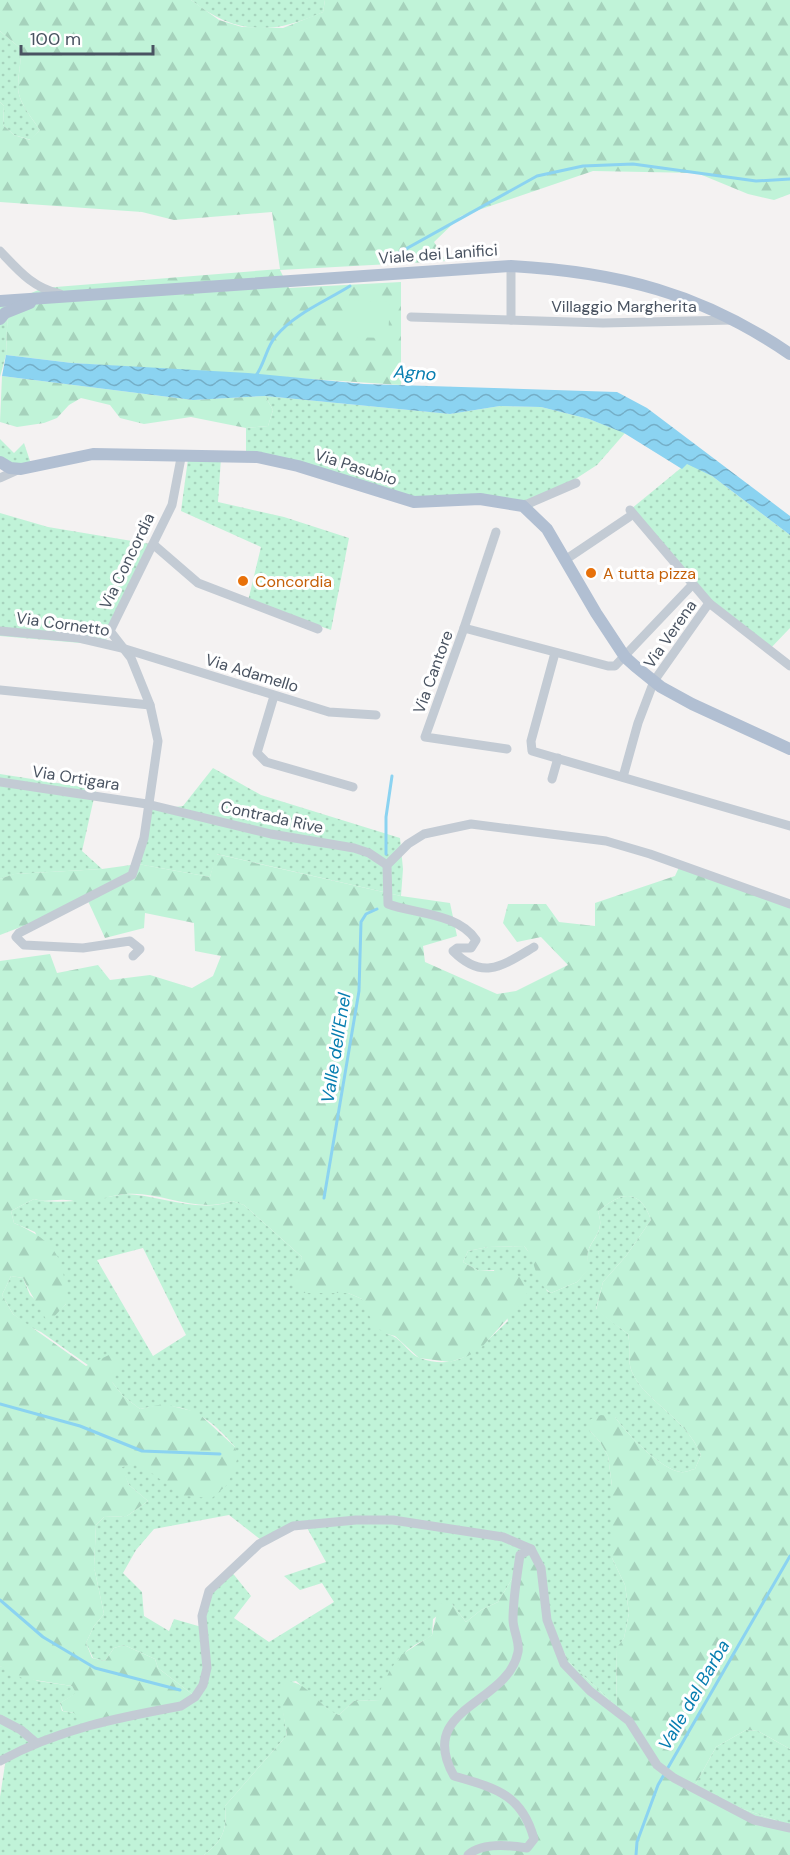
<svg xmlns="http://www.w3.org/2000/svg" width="790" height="1855" font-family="'DM Sans',sans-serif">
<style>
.grass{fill:url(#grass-dots);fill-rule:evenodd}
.forest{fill:url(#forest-firs)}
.park{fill:#c0f3d8}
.water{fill:url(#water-waves)}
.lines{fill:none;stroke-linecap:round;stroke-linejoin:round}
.stream{stroke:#8bd3f1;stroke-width:3}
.minor{stroke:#c3cbd4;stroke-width:9}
.major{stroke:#b1bfd2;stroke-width:12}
.food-dot{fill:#e8710a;stroke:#fff;stroke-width:2}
.labels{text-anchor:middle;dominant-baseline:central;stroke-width:6;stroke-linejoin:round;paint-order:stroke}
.street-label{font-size:16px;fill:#495361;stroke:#fff}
.food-label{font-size:16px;fill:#c56008;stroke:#fff;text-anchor:start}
.water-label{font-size:18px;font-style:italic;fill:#067db0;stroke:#fff}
</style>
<defs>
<pattern id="grass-dots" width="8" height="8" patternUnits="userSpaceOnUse" patternTransform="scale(1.5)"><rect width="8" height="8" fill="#c0f3d8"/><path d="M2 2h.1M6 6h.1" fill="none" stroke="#a6d2bc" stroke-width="1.8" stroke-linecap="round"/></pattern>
<pattern id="forest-firs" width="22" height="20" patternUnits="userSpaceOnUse" patternTransform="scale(1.5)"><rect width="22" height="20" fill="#c0f3d8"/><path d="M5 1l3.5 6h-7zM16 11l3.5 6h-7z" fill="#a6d2bc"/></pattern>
<pattern id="water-waves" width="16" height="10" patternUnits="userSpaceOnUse" patternTransform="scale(1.5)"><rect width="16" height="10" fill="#8bd3f1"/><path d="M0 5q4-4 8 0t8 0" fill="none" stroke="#74aec7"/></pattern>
</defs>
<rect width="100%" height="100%" fill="#f4f2f2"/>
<g class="grass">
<path d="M191 0H325L323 12C273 35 235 35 191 0Z"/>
<path d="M0 31 20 48C22 62 18 73 18 87 18 102 32 118 40 130L31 140 14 135 3 125 4 106 0 102Z"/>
<path d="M8 303 6 355 0 377V304Z"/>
<path d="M265 396 450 414 500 406 541 407 589 419 625 433 597 465 526 511 503 501 415 502 246 458V428L268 426 273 410Z"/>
<path d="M0 439 14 453 24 443 32 467 0 463Z"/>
<path d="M221 458 218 502 284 517 349 538 331 630 248 601 261 547 181 511 188 459Z"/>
<path d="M687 463 712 476 790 535V628L767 652 730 622 631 509Z"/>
<path d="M0 513 48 527 150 544 104 645 0 636Z"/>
<path d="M213 768 261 795 400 838 403 869 401 896 217 854 210 877 138 864 152 810 183 806Z"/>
<path d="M0 774 96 789 82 851 102 869 15 874 0 879Z"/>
<path d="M125 1194C159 1195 199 1214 232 1201L244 1205 302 1257 299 1271 301 1293H348L362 1299 387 1334C402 1337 407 1353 420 1358 461 1373 482 1345 508 1321L494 1270 479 1271 463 1262 468 1251 488 1247 524 1246 531 1255 547 1291 551 1293 577 1282 589 1268C580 1242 608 1238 598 1212 621 1191 640 1188 651 1220L626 1256 603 1282 596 1309 628 1334C631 1346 627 1362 632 1372 646 1403 686 1417 701 1455L695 1469C690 1470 685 1473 681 1472 661 1470 626 1433 615 1417L590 1431 600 1442 608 1456 612 1486V1558L625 1585 629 1613 624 1638 616 1650 617 1707 570 1663 555 1636 512 1579 498 1602 481 1610 466 1622 452 1604 433 1619 432 1635C425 1641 419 1642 412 1647 393 1660 387 1679 380 1700L354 1701 339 1715 331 1712 296 1681 279 1685 287 1735 225 1806C227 1830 223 1841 204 1855H0V1797L6 1758 0 1761V1666L38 1681 72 1686 77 1693 60 1703 62 1711 74 1713 196 1697 158 1668 155 1659 124 1645 114 1648 105 1661 93 1658 86 1643 94 1626 104 1614 94 1567 96 1525 104 1517 127 1516 148 1501 129 1485 121 1467 138 1462 154 1474 235 1447C208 1415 183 1399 140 1409L123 1396 112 1382 41 1332 28 1326 13 1314 2 1295 11 1276 23 1278 30 1295 53 1316 66 1304 35 1232 14 1223 11 1211 34 1199C56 1206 101 1198 125 1194ZM143 1248 186 1335 153 1356 97 1260ZM229 1515 265 1543 284 1532 306 1526 326 1562 284 1576 300 1590 322 1583 334 1602 269 1642 234 1618 251 1596 231 1571C211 1593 204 1598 205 1628L174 1619 169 1631 144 1616 142 1592 123 1573 136 1550 154 1529Z"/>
<path d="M746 1730 758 1731 790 1749V1825L743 1809 694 1787 716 1747Z"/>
</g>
<g class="forest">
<path d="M0 0H191L219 20 242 27 283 28 323 12 325 0H790V194L774 200 748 194 697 173 593 171 461 216 434 242 446 261 280 270 289 288 401 282V385L72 363 6 355 8 303 43 288 280 269 272 212 174 220 142 212 0 202V102L4 106 3 125 14 135 30 140 40 130C32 118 18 102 18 87 18 73 22 62 20 48L0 31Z"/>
<path d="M2 376 193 400 265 396 273 410 268 426 246 428 191 417 144 424 120 418 110 405 81 398 69 405 57 418 44 423 17 427 0 422Z"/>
<path d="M216 854 401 896 450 903 457 936 423 946 425 962 497 994 516 991 568 965 541 937 517 942 503 923 508 904H546L559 922 595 926V903L675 876 680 865 790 905V1749L758 1731 746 1730 716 1747 694 1787 743 1809 790 1825V1855H204C223 1841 227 1830 225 1806L287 1735 278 1685C303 1671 317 1708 339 1715L354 1701 380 1700 378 1695 390 1670 401 1655 432 1635 439 1603 452 1604 466 1622 481 1610 498 1602 512 1579 535 1550 555 1636 570 1663 617 1707 616 1649 624 1638 629 1613 625 1585 612 1558V1486L608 1456 600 1442 590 1431 589 1420 601 1415 615 1417C626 1433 661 1470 681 1472 685 1473 690 1470 695 1469L701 1455C686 1417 646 1403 632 1372 627 1362 631 1346 628 1334L596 1310 603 1282 626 1256 651 1220C640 1188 621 1191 598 1212 608 1238 579 1242 590 1268L577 1282 551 1293C533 1282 537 1260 524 1246L488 1247 468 1251 463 1262 479 1271H513L529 1286 525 1299 480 1349 468 1356 450 1362 419 1358 395 1336 387 1334 374 1326 362 1299 348 1293H301L294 1284 302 1257 244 1205 232 1201C197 1214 161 1191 126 1194 112 1195 98 1200 84 1202 78 1203 72 1200 66 1200 53 1199 46 1203 34 1199L11 1211 14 1223C57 1242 65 1258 66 1304L48 1323C40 1307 30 1294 23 1278L11 1276 2 1295 13 1314 86 1366 111 1354 121 1364 112 1382 123 1396 140 1409 163 1404 197 1412 235 1447 238 1457 228 1484 212 1498 183 1496 138 1463 122 1467 129 1485 148 1501 127 1516 104 1517 96 1525 94 1567 104 1614 94 1626 86 1643 92 1658 105 1661 114 1648 124 1645 155 1659 158 1668 196 1697 187 1705 86 1724 74 1713 63 1711 60 1703 76 1693 72 1686 22 1678 0 1666V961L50 954 57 973 98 965 110 980 150 975 192 988 213 976 221 956 195 951 194 923 145 913 144 928 105 938 88 901 0 935V879L14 874 102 869 138 864 210 877Z"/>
</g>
<path class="park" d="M345 300 390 302 388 338 344 337Z"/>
<path class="water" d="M6 355 72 363 248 373 364 384 617 392 647 408 790 516V535L712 476 687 464 682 469 624 433 589 419 541 407 500 406 450 414 265 396 193 400 2 376Z"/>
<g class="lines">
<g class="stream">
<path d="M386 260 537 176 583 166 633 164 756 181 790 179"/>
<path d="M255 377C265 364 266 347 276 336 294 314 326 301 350 286"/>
<path d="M386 854V817L392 776"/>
<path d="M324 1198 359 991 361 922 366 914 377 909"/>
<path d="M0 1404 80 1426 142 1451 220 1454"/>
<path d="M0 1600 43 1637 95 1668 180 1690"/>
<path d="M636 1855 637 1842 658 1785 790 1556"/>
</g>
<g class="minor">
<path d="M0 251C19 271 33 288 60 294"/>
<path d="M511 266V320"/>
<path d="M411 317 603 323 733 320"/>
<path d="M0 478 20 469"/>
<path d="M523 506 576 483"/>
<path d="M630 510 709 603 790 666"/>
<path d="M154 545 198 583 318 629"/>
<path d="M565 560 629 517"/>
<path d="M464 628 496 532"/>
<path d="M0 631 79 638 122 648 329 712 376 715"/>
<path d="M555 653 531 741 532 751 790 826"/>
<path d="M0 690 150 705 131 658 110 631 172 505 181 458"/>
<path d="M274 696 257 753 266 762 353 787"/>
<path d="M507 749 425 737 464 628 608 666H615L693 584"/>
<path d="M623 777 638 723 654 681 709 603"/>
<path d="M552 779 558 758"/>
<path d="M0 782 147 804 271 834 354 848 369 853 387 865"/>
<path d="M534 947C502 966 483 981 453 951L457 948H471L476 940C458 913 415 914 388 904L387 865 408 844 424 834 471 824 606 841 650 854 790 904"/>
<path d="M133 956 140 949 130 941 83 948 24 945 16 937 19 933 132 875 144 838 158 741 150 705"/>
<path d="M0 1719 21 1730 35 1742"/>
<path d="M0 1761C59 1729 116 1718 181 1706L195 1697 203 1685 207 1668 202 1616 209 1591 259 1544 293 1526 356 1520H393L503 1537 531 1549 541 1568 547 1620 564 1664 590 1691 629 1721 657 1765 674 1778 754 1820 790 1828"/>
<path d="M468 1855C482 1842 509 1845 527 1848L534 1839C522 1794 495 1788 454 1776 415 1707 508 1705 518 1652 520 1642 513 1630 513 1620 513 1598 517 1576 520 1555L531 1549"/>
</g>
<g class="major">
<path d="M0 301 511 266C618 272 701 293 790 354"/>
<path d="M0 319 5 313 30 303"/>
<path d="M0 462 10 468 21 469 93 454 257 457 298 466 414 502 480 499 523 506 547 529 596 613 625 657 635 666 661 687 692 704 790 749"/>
</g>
</g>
<g class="food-dot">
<circle cx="591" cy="573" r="6"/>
<circle cx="243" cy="581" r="6"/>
</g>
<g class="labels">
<g class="street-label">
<text transform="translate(438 254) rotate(-4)">Viale dei Lanifici</text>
<text x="624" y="306">Villaggio Margherita</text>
<text transform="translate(356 467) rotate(18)">Via Pasubio</text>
<text transform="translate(127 561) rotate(-64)">Via Concordia</text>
<text transform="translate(63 624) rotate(8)">Via Cornetto</text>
<text transform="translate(670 634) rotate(-55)">Via Verena</text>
<text transform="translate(433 672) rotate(-70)">Via Cantore</text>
<text transform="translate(252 673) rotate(17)">Via Adamello</text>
<text transform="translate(76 778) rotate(9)">Via Ortigara</text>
<text transform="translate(272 817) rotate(12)">Contrada Rive</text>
</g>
<g class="food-label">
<text x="603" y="573">A tutta pizza</text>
<text x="255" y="581">Concordia</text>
</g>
<g class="water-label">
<text transform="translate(415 373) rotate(4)">Agno</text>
<text transform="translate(336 1048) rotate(-81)">Valle dell'Enel</text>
<text transform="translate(694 1695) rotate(-60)">Valle del Barba</text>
</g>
</g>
<path d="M21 45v9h132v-9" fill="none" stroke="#495361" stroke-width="3"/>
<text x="30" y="45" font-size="18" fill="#495361" stroke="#ffffff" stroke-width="4.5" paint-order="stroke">100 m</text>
</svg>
